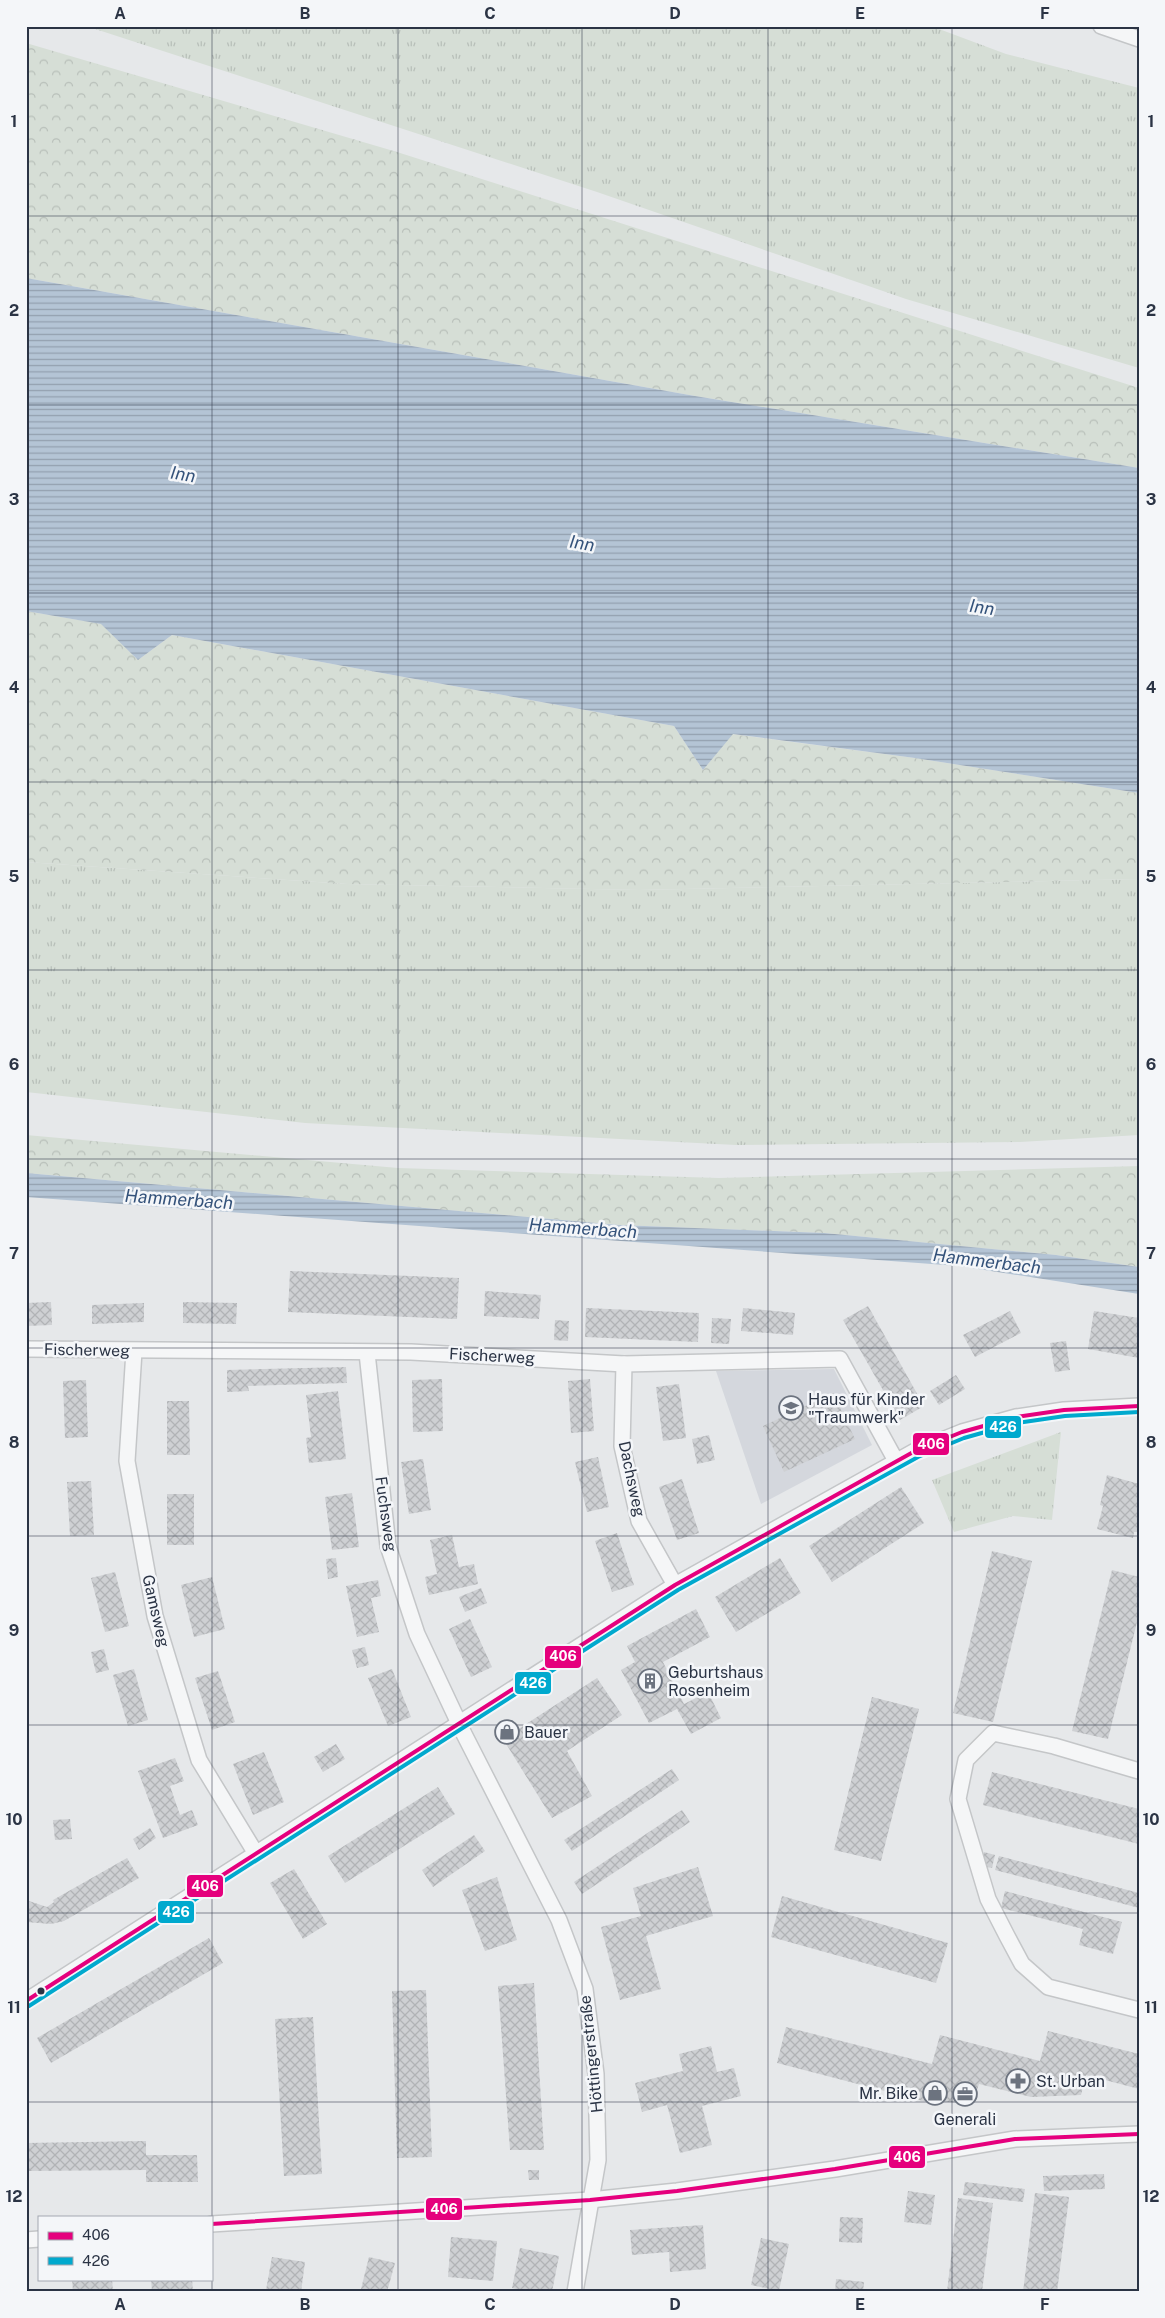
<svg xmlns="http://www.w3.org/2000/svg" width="1165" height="2318" font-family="'Public Sans',sans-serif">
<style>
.built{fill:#d4d7dd}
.grass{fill:url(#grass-tufts)}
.forest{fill:url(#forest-crowns)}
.water{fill:url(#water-rules)}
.building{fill:url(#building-cross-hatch)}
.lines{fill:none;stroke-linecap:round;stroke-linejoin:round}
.minor-casing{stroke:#c4c6c8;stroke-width:18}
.minor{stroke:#f5f6f7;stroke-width:15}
.bus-1-casing{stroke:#f4f6f9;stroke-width:8}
.bus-2-casing{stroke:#f4f6f9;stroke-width:8}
.bus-1{stroke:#e5007d;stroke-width:4}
.bus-2{stroke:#00a9ce;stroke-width:4}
.grid{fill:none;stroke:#2b3445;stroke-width:1;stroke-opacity:0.55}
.bus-dot{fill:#2b3445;stroke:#f4f6f9;stroke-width:2}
.labels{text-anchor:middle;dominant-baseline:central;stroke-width:5;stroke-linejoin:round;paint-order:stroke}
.street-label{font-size:16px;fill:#2b3445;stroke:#f4f6f9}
.poi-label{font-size:16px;fill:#2b3445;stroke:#f4f6f9;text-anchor:start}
.water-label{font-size:18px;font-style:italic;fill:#34527a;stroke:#f4f6f9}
.line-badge{stroke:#f4f6f9;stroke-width:2}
.badge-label{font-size:14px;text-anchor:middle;font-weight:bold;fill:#fff}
.neatline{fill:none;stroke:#2b3445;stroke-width:2}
.grid-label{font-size:16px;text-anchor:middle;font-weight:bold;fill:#2b3445}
</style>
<defs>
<pattern id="grass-tufts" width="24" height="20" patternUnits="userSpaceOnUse" patternTransform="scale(1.25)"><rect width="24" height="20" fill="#d6ded6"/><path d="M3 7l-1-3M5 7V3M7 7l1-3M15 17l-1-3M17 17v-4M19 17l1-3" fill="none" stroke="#b8bfb9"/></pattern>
<pattern id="forest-crowns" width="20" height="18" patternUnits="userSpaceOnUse" patternTransform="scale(1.25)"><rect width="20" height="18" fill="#d6ded6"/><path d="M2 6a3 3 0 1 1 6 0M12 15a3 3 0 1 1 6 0" fill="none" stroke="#b8bfb9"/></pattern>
<pattern id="water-rules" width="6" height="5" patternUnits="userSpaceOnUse" patternTransform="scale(1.25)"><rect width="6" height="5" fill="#b4c4d5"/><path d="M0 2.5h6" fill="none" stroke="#93a0af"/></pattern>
<pattern id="building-cross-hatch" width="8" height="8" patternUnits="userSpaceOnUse" patternTransform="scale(1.25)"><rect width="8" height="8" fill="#ced0d3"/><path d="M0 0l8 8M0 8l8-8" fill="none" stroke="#b1b3b6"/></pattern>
</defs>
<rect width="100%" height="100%" fill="#e6e8ea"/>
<path class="built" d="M834 1369 872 1445 761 1504 716 1371Z"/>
<g class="grass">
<path d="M86 26H931L1006 54 1139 88V368L906 299 597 192Z"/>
<path d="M26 862 347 884 639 890 1139 879V1135L1020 1142 736 1145 305 1123 26 1092Z"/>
<path d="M1061 1432 1052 1520 1013 1516 954 1532 932 1480Z"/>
</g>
<g class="forest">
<path d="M26 43 397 152 1139 388V468L695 396 26 278Z"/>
<path d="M26 611 102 624 138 660 172 635 674 726 703 770 732 734 915 758 1139 793V879L639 890 347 884 26 862Z"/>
<path d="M26 1135 398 1168 719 1178 1139 1166V1267L1056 1255 824 1233 619 1225 26 1173Z"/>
</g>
<g class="water">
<path d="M26 278 695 396 1139 468V793L915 758 733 734 703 770 674 726 172 635 138 660 101 624 26 611Z"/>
<path d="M26 1173 619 1225 824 1233 1056 1255 1139 1267V1294L959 1266 26 1197Z"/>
</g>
<g class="building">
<path d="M290 1271 459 1278 457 1319 288 1312Z"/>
<path d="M485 1291 541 1295 539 1319 484 1316Z"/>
<path d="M51 1302 52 1325 26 1326V1303Z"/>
<path d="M183 1302 237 1303 236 1324 183 1323Z"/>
<path d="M144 1303V1322L92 1324V1305Z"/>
<path d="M868 1306 924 1406 900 1420 843 1320Z"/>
<path d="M586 1308 699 1313 698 1342 585 1337Z"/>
<path d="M743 1308 795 1313 793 1335 741 1331Z"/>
<path d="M1010 1311 1021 1333 975 1357 963 1335Z"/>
<path d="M1094 1311 1139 1318V1358L1088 1349Z"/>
<path d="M712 1318 731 1319 729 1344 711 1343Z"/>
<path d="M555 1320 569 1321 568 1341 554 1340Z"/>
<path d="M1066 1341 1070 1370 1055 1372 1050 1343Z"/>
<path d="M346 1367 347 1383 248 1386 249 1391 227 1392V1370Z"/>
<path d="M956 1375 965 1389 939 1405 930 1391Z"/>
<path d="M442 1379 443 1431 413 1432 412 1380Z"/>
<path d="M590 1379 594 1431 571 1433 568 1381Z"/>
<path d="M86 1380 88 1437 65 1438 63 1381Z"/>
<path d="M679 1384 686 1438 663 1441 656 1387Z"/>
<path d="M338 1391 346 1459 309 1463 306 1438 311 1437 306 1395Z"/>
<path d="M833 1393 855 1439 784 1472 763 1426Z"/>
<path d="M167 1401H189L190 1455H167Z"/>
<path d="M709 1435 715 1460 697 1464 692 1439Z"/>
<path d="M598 1457 609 1507 587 1512 575 1462Z"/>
<path d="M423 1459 431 1510 409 1514 401 1462Z"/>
<path d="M1107 1475 1139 1484V1532H1134L1133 1538 1097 1529 1103 1506 1100 1505Z"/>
<path d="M682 1479 699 1533 677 1540 659 1487Z"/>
<path d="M91 1481 94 1535 70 1536 67 1482Z"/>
<path d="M901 1487 924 1523 832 1582 809 1546Z"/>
<path d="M352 1493 359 1547 332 1550 325 1497Z"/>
<rect x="167" y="1494" width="27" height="51"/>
<path d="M617 1533 634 1585 612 1592 595 1541Z"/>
<path d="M452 1535 459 1567 474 1564 478 1584 429 1595 425 1577 437 1574 430 1540Z"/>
<path d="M992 1551 1032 1561 993 1722 953 1713Z"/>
<path d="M336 1558 338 1577 328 1579 326 1559Z"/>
<path d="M780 1558 801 1593 736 1632 715 1597Z"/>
<path d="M1112 1570 1139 1577V1614L1108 1739 1072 1731Z"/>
<path d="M115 1572 129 1626 105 1632 91 1578Z"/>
<path d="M212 1577 225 1629 194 1637 181 1585Z"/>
<path d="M378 1580 381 1596 371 1598 379 1632 357 1637 346 1586Z"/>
<path d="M481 1588 487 1603 465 1612 459 1597Z"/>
<path d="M696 1609 710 1637 663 1662 684 1704 708 1692 721 1718 691 1734 677 1709 649 1723 621 1670 635 1662 627 1646Z"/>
<path d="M470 1619 492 1667 471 1677 449 1629Z"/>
<path d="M365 1647 369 1665 357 1668 352 1650Z"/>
<path d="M104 1649 109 1670 96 1673 91 1652Z"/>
<path d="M134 1669 148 1720 128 1726 113 1675Z"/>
<path d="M392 1669 411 1717 388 1726 368 1678Z"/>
<path d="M218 1671 235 1722 212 1730 195 1678Z"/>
<path d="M597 1678 622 1715 567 1751 592 1796 552 1818 503 1739Z"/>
<path d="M872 1697 919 1709 881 1861 834 1850Z"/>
<path d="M336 1744 345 1759 323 1772 314 1757Z"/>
<path d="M264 1752 284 1802 253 1815 233 1764Z"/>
<path d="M175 1758 184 1781 170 1786 180 1815 192 1810 198 1825 163 1838 138 1771Z"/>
<path d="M672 1769 679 1780 572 1851 564 1840Z"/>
<path d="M992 1772 1139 1809V1844L983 1805Z"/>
<path d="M438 1787 455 1814 345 1883 328 1856Z"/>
<path d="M682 1810 690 1822 582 1894 574 1882Z"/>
<path d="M70 1819 72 1839 55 1840 53 1820Z"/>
<path d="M150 1828 156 1838 139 1850 133 1839Z"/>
<path d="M474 1835 485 1851 433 1887 422 1870Z"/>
<path d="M984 1852 995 1855 992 1868 981 1866Z"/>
<path d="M999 1856 1139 1893V1908L995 1870Z"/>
<path d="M127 1858 139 1878 64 1921 51 1924 26 1922V1900L47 1907 54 1902 53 1900Z"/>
<path d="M698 1867 713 1916 646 1936 661 1989 620 2000 601 1927 641 1916 633 1888Z"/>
<path d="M294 1869 327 1924 303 1939 270 1883Z"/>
<path d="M497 1877 517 1940 485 1951 462 1890Z"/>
<path d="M1005 1891 1122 1922 1113 1954 1079 1945 1083 1929 1001 1908Z"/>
<path d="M782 1896 948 1943 936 1983 771 1937Z"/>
<path d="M209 1938 223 1963 51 2063 37 2038Z"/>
<path d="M534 1983 544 2150H510L498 1986Z"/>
<path d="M426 1990 432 2157 397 2158 392 1991Z"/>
<path d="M313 2017 322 2174 284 2176 275 2019Z"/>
<path d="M786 2027 932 2064 940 2035 1040 2061 1048 2031 1139 2054V2089L1086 2075 1081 2095 1031 2097 979 2084 973 2103 923 2101 777 2063Z"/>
<path d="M711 2046 717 2072 734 2068 741 2096 702 2106 712 2145 680 2153 667 2105 642 2112 635 2083 683 2071 679 2054Z"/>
<path d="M146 2141V2155H197L198 2182H146V2170L26 2171V2143Z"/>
<path d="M528 2170H539V2180H529Z"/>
<path d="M1104 2174 1105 2189 1044 2191 1043 2176Z"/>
<path d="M965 2182 1025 2189 1023 2202 963 2195Z"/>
<path d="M908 2191 935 2195 931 2225 904 2222Z"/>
<path d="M1035 2193 1069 2197 1057 2292H1023Z"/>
<path d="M958 2198 993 2203 982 2292H947Z"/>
<path d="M840 2217 863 2218 862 2243 839 2242Z"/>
<path d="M703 2225 706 2269 670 2272 669 2252 632 2255 630 2230Z"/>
<path d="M451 2237 497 2241 493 2281 448 2277Z"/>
<path d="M761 2238 789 2244 779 2291 751 2285Z"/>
<path d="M520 2248 559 2256 552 2292H532L512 2288Z"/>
<path d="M272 2257 305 2262 301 2292 266 2290Z"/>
<path d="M369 2257 395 2263 387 2292 361 2289Z"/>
<path d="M72 2279H112L113 2292H73Z"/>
<path d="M151 2279H192L193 2292H152Z"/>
<path d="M836 2279 864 2282 863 2292H835Z"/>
</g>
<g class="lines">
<g class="minor-casing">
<g id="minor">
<path d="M1101 26 1139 39"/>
<path d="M26 1349 411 1352 624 1364 840 1359 896 1461"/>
<path d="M134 1351 127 1461 155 1616 199 1760 255 1852"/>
<path d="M367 1353 388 1546 417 1634 464 1734 559 1920 585 1989 596 2074 598 2160 575 2292"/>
<path d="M624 1364 622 1446 639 1521 675 1585"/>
<path d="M1139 1771 1054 1746 993 1733 966 1760 958 1799 988 1899 1007 1936 1022 1964 1048 1987 1139 2010"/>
<path d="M26 2001 675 1585 915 1451 962 1432 1016 1417 1064 1410 1139 1406"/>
<path d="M211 2224 590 2200 677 2191 835 2169 1015 2139 1139 2134"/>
<path d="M26 2240 39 2239"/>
</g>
</g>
<use href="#minor" class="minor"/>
<g class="bus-1-casing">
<g id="bus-1">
<path d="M26 2001 675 1585 915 1451 962 1432 1016 1417 1064 1410 1139 1406"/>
<path d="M211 2224 590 2200 677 2191 835 2169 1015 2139 1139 2134"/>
</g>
</g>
<g class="bus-2-casing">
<path id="bus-2" d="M29 2006 678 1590 918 1457 964 1438 1017 1423 1065 1416 1139 1412"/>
</g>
<use href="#bus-1" class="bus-1"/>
<use href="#bus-2" class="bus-2"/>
</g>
<path class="grid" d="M212 26V2292M398 26V2292M582 26V2292M768 26V2292M952 26V2292M26 216H1139M26 405H1139M26 593H1139M26 782H1139M26 970H1139M26 1159H1139M26 1348H1139M26 1536H1139M26 1725H1139M26 1913H1139M26 2102H1139"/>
<defs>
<g id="school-ring" transform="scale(1.25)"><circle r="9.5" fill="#f4f6f9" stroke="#6c737f" stroke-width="1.5"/><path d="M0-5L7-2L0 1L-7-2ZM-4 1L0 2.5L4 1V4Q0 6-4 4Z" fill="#6c737f"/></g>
<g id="building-ring" transform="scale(1.25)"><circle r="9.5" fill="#f4f6f9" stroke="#6c737f" stroke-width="1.5"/><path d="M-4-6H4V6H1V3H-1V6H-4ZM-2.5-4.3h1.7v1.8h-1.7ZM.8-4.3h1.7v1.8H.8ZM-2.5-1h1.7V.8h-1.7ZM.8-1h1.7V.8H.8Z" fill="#6c737f"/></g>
<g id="shop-ring" transform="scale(1.25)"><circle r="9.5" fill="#f4f6f9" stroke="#6c737f" stroke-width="1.5"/><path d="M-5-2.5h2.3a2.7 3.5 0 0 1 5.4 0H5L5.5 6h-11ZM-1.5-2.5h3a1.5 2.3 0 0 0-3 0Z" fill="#6c737f"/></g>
<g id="pharmacy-ring" transform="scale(1.25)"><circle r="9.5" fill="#f4f6f9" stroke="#6c737f" stroke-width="1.5"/><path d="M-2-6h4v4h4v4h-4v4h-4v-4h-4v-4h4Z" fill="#6c737f"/></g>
<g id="office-ring" transform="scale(1.25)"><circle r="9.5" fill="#f4f6f9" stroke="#6c737f" stroke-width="1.5"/><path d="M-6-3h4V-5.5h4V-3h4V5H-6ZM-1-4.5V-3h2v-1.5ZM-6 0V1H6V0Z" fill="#6c737f"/></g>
</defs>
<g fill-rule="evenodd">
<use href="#school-ring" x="791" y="1408"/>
<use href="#building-ring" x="650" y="1681"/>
<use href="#shop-ring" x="507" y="1732"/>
<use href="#pharmacy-ring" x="1018" y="2081"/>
<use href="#shop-ring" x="935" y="2093"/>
<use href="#office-ring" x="965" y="2094"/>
</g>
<circle class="bus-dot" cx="41" cy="1991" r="4.5"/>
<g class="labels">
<g class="street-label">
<text transform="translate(87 1350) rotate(1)">Fischerweg</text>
<text transform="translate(492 1356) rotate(3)">Fischerweg</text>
<text transform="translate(632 1479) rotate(78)">Dachsweg</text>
<text transform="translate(386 1514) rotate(82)">Fuchsweg</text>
<text transform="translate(156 1611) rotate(77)">Gamsweg</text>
<text transform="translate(591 2054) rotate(-96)">Höttingerstraße</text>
</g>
<g class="poi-label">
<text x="808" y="1399">Haus für Kinder<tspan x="808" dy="18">"Traumwerk"</tspan></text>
<text x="668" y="1672">Geburtshaus<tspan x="668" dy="18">Rosenheim</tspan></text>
<text x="524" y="1732">Bauer</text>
<text x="1036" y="2081">St. Urban</text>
<text x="918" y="2093" text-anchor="end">Mr. Bike</text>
<text x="965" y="2119" text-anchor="middle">Generali</text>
</g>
<g class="water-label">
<text transform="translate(183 474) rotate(10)">Inn</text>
<text transform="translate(582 543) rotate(10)">Inn</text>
<text transform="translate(982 607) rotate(9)">Inn</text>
<text transform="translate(179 1199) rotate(4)">Hammerbach</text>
<text transform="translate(583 1228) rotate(4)">Hammerbach</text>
<text transform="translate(987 1261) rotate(7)">Hammerbach</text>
</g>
</g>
<g class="line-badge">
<rect x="984" y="1415" width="38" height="24" rx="5" fill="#00a9ce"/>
<rect x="912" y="1432" width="38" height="24" rx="5" fill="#e5007d"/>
<rect x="544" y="1645" width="38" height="24" rx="5" fill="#e5007d"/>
<rect x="514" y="1671" width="38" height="24" rx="5" fill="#00a9ce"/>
<rect x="186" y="1874" width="38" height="24" rx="5" fill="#e5007d"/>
<rect x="157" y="1900" width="38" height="24" rx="5" fill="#00a9ce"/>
<rect x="888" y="2145" width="38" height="24" rx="5" fill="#e5007d"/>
<rect x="425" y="2197" width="38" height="24" rx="5" fill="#e5007d"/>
</g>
<g class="badge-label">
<text x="1003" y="1432">426</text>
<text x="931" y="1449">406</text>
<text x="563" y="1661">406</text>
<text x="533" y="1688">426</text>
<text x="205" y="1891">406</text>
<text x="176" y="1917">426</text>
<text x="907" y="2162">406</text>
<text x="444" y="2214">406</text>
</g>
<rect width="1165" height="2318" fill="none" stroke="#f4f6f9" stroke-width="55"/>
<rect x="38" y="2216" width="175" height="65" fill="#f4f6f9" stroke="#a4a8b1"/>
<rect x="48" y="2232" width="25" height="8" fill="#e5007d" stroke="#a4a8b1"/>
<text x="82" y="2240" font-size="15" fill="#2b3445">406</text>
<rect x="48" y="2257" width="25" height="8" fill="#00a9ce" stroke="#a4a8b1"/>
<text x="82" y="2266" font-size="15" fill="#2b3445">426</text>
<rect x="28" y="28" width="1110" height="2262" class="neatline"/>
<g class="grid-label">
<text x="120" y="19">A</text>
<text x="305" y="19">B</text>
<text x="490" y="19">C</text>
<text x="675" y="19">D</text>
<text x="860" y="19">E</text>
<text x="1045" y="19">F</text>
<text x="14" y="127">1</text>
<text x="1151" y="127">1</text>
<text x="14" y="316">2</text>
<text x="1151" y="316">2</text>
<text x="14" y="505">3</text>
<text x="1151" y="505">3</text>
<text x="14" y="693">4</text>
<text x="1151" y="693">4</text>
<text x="14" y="882">5</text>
<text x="1151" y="882">5</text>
<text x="14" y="1070">6</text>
<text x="1151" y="1070">6</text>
<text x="14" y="1259">7</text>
<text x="1151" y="1259">7</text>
<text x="14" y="1448">8</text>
<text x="1151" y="1448">8</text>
<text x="14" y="1636">9</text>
<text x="1151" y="1636">9</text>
<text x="14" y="1825">10</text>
<text x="1151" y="1825">10</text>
<text x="14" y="2013">11</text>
<text x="1151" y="2013">11</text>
<text x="14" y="2202">12</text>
<text x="1151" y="2202">12</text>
<text x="120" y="2310">A</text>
<text x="305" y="2310">B</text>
<text x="490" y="2310">C</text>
<text x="675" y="2310">D</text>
<text x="860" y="2310">E</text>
<text x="1045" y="2310">F</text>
</g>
</svg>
